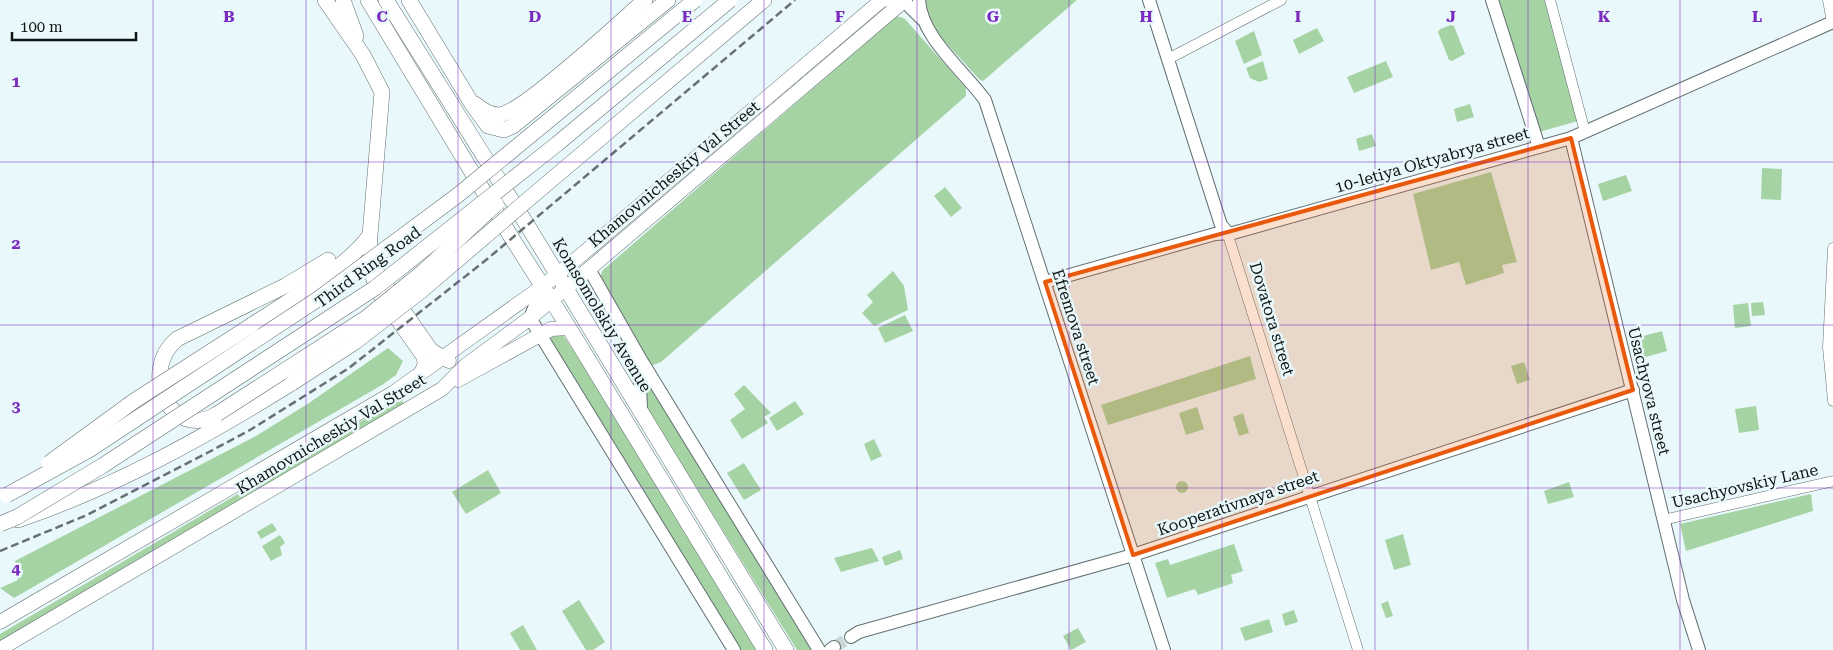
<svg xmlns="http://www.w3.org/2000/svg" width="1833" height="650" font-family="'Roboto Serif',serif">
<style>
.green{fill:#a6d3a3}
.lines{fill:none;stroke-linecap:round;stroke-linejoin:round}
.tertiary-tunnel{stroke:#c8d6d8;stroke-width:12;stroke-dasharray:12 6;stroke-linecap:butt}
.minor-casing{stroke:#637072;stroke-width:11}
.tertiary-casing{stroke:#637072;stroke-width:14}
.secondary-casing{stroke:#637072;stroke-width:15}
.primary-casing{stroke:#637072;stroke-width:16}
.minor{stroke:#fff;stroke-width:10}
.tertiary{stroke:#fff;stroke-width:12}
.secondary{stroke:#fff;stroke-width:14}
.primary{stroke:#fff;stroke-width:15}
.rail{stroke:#677072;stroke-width:2.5;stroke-dasharray:8 4;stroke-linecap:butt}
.primary-bridge-casing{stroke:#637072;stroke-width:16;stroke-linecap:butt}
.primary-bridge{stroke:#fff;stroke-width:15}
.marked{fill:#e8590c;fill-opacity:0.2;stroke:#e8590c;stroke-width:4;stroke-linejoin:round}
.grid{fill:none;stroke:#7b2cbf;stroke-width:1;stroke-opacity:0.55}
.labels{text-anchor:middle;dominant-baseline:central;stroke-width:5;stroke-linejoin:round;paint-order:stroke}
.street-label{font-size:16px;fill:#0f1415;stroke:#e9f8fb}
.grid-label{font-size:16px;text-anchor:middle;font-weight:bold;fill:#7b2cbf;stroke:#e9f8fb;stroke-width:5;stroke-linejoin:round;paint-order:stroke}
</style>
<rect width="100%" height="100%" fill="#e9f8fb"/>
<g class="green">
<path d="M922 0H1077L983 81 980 80 932 28Z"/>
<path d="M1496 0H1546L1578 121 1539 132Z"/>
<path d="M896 16 904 18 966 88V96L661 362 651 366 600 277 603 270Z"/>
<path d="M1451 25 1454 26 1465 54 1452 61 1449 60 1438 32 1440 29Z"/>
<path d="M1317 28 1324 41 1299 54 1293 40Z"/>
<path d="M1254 31 1262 55 1244 64 1235 41Z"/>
<path d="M1263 61 1268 79 1259 82 1250 78 1246 68Z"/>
<path d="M1386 61 1393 77 1354 93 1347 77Z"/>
<path d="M1470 104 1474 117 1457 122 1454 109Z"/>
<path d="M1372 134 1376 146 1359 151 1356 139Z"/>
<path d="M1762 168 1782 169 1781 200 1761 199Z"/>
<path d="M1491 172 1517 262 1502 265 1504 273 1466 285 1459 262 1431 270 1413 194Z"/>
<path d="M1626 175 1632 191 1603 201 1598 184Z"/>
<path d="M945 187 962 208 951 217 934 196Z"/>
<path d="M893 271 904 286 908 310 874 326 862 313 873 302 867 295Z"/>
<path d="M1763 302 1765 315 1752 316 1751 303Z"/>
<path d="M1748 303 1751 326 1735 328 1733 305Z"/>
<path d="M905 315 913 331 885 343 878 328Z"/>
<path d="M1662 331 1667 351 1642 358 1636 338Z"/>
<path d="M563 335 586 369 757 650H738L549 343V336Z"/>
<path d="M622 335 634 356V374L618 350Z"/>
<path d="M388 348 403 361 396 375 382 385 14 598 0 588 18 580 15 561 256 436 309 403Z"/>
<path d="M1250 356 1256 379 1108 425 1101 405Z"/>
<path d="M1524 362 1530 380 1517 384 1511 366Z"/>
<path d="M644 373 813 650H797L642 400Z"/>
<path d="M744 385 771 413 764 417 768 423 742 439 730 420 745 409 734 394Z"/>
<path d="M399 399 403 400V406L0 641V634Z"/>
<path d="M795 401 804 414 777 431 769 418Z"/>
<path d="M1756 406 1759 430 1739 433 1735 409Z"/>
<path d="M1197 407 1204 429 1186 435 1179 413Z"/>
<path d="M1243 413 1249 433 1239 436 1233 417Z"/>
<path d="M874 439 882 456 871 461 864 444Z"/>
<path d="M744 463 761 490 744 500 727 473Z"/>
<path d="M488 470 501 493 466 514 452 492Z"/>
<circle cx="1182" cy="487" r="6"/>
<path d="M1569 482 1574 497 1548 504 1544 491Z"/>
<path d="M1811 494 1813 511 1686 551 1680 524Z"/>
<path d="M272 523 277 530 261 539 257 532Z"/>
<path d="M1403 534 1411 565 1394 570 1385 540Z"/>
<path d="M280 535 285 543 280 547 282 555 271 561 262 546Z"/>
<path d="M1234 544 1243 571 1231 575 1233 583 1198 595 1195 589 1167 598 1155 563 1168 559 1170 565Z"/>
<path d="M872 548 879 561 841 572 834 558Z"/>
<path d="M900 550 903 559 885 566 882 557Z"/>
<path d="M579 600 605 642 593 650H586L562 611Z"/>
<path d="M1388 601 1393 616 1386 618 1381 604Z"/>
<path d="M1294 610 1298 622 1285 626 1282 614Z"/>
<path d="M1269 619 1273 632 1245 641 1240 628Z"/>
<path d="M523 625 537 650H520L510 633Z"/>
<path d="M1078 628 1086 642 1071 650 1063 636Z"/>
</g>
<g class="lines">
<path class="tertiary-tunnel" d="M834 647 851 637"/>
<g class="minor-casing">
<g id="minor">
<path d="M1550 0 1585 132"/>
<path d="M1828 0 1832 22"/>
<path d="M1168 59 1281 0"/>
<path d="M1227 232 1358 650"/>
<path d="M1833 248 1828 347 1833 401"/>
<path d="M1663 520 1833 481"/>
</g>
</g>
<g class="tertiary-casing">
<g id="tertiary">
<path d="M882 0 905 2 922 19"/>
<path d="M919 0C921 37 964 71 985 100L1164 650"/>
<path d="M1149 0 1221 225 1227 232"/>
<path d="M1492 0 1539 147"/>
<path d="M1571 138 1683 600 1699 650"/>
<path d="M589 269 641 360 819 650"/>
<path d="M1045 282 1215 234 1233 233 1571 138 1833 22"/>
<path d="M543 286 530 318 734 650"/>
<path d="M639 359 641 409"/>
<path d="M851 637 859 632 1133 555 1633 390"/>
<path d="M830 650 834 647"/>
</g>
</g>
<g class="secondary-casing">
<g id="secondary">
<path d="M370 235 371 272 377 291 423 356 425 364 421 373"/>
<path d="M377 272 431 350 449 361"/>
<path d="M458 380 551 329 569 328"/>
<path d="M0 622 393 393 543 286 580 256 882 0"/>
<path d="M0 649 442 389 465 366 530 318 589 269 905 0"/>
</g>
</g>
<g class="primary-casing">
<g id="primary">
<path d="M343 0 356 36"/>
<path d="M368 0 513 240 566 323 765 650"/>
<path d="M386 0 529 228 786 650"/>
<path d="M409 0 472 104 488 126 504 130 513 126 668 0"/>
<path d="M475 104C481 109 491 115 499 115 523 113 622 20 645 0"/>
<path d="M544 186 764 0"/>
<path d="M252 325C285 303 348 267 370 235L382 92 363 55 325 0"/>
<path d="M217 414C171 442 138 372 177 339L285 286 328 260"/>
<path d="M18 520C115 487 205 437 292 383"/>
</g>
</g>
<use href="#minor" class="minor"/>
<use href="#tertiary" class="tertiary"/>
<use href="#secondary" class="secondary"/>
<use href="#primary" class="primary"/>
<path class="rail" d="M0 551 87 515 209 452 250 430 349 368 486 260 795 0"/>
<g class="primary-bridge-casing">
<g id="primary-bridge">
<path d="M292 383 355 342 421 291 544 186"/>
<path d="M217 414 366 318 424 271 496 204"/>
<path d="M49 463 134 401 252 325"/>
<path d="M7 495 89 450 318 299 458 195 695 0"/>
<path d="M0 524 17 517 102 466 375 288 557 144 730 0"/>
</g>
</g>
<use href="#primary-bridge" class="primary-bridge"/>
</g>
<path class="marked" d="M1571 138 1633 390 1133 555 1045 282Z"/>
<path class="grid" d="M153 0V650M306 0V650M458 0V650M611 0V650M764 0V650M917 0V650M1069 0V650M1222 0V650M1375 0V650M1528 0V650M1680 0V650M0 162H1833M0 325H1833M0 488H1833"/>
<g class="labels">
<g class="street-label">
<text transform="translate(1432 160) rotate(-16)">10-letiya Oktyabrya street</text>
<text transform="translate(674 174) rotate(-40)">Khamovnicheskiy Val Street</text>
<text transform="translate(368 267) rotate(-36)">Third Ring Road</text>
<text transform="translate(602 315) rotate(59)">Komsomolskiy Avenue</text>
<text transform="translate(1272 319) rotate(73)">Dovatora street</text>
<text transform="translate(1076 327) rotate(72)">Efremova street</text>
<text transform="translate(1649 391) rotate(76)">Usachyova street</text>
<text transform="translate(331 434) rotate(-31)">Khamovnicheskiy Val Street</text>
<text transform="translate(1745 486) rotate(-13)">Usachyovskiy Lane</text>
<text transform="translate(1238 503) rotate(-19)">Kooperativnaya street</text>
</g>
</g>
<g class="grid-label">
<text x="229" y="22">B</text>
<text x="382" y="22">C</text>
<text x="535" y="22">D</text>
<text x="687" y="22">E</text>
<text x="840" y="22">F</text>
<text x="993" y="22">G</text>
<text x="1146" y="22">H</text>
<text x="1298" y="22">I</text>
<text x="1451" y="22">J</text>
<text x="1604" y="22">K</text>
<text x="1757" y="22">L</text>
<text x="16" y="87">1</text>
<text x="16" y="249">2</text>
<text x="16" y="412">3</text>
<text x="16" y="574">4</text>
</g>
<path d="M12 32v8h124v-8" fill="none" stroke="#0f1415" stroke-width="2.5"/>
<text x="20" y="32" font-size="15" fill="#0f1415" stroke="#e9f8fb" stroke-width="4" paint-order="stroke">100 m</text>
</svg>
